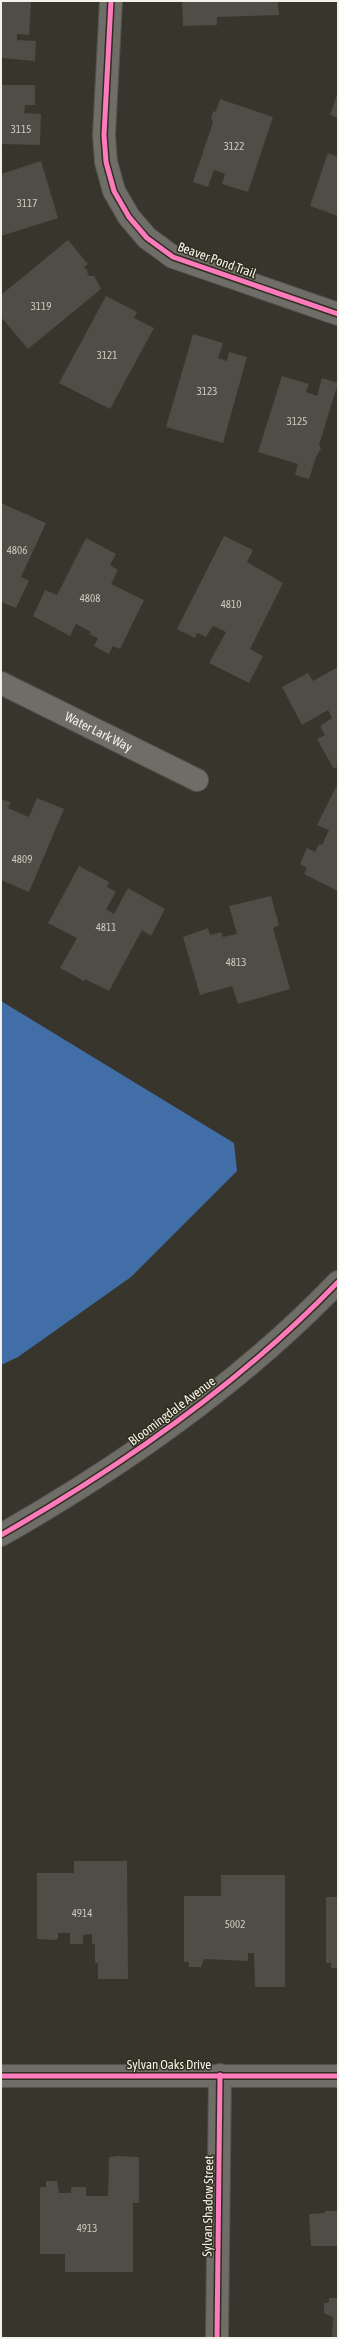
<svg xmlns="http://www.w3.org/2000/svg" width="339" height="2339" font-family="'Asap Condensed',sans-serif">
<style>
.water{fill:#426ea8}
.building{fill:#4f4d45}
.lines{fill:none;stroke-linecap:round;stroke-linejoin:round}
.minor-casing{stroke:#55544c;stroke-width:24}
.minor{stroke:#6e6d67;stroke-width:22}
.cycleway-casing{stroke:#312e1f;stroke-width:8}
.cycleway{stroke:#fd7abc;stroke-width:5}
.labels{text-anchor:middle;dominant-baseline:central;stroke-width:3;stroke-linejoin:round;paint-order:stroke}
.number-label{font-size:11px;fill:#cac9bf}
.street-label{font-size:13px;fill:#f3f2e8;stroke:#312e1f}
</style>
<rect width="100%" height="100%" fill="#37352c"/>
<path class="water" d="M1 1001 234 1143 237 1171 131 1277 18 1357 1 1365Z"/>
<g class="building">
<path d="M1 1 31 2 29 35 17 34V40L36 41 35 61 1 58Z"/>
<path d="M182 1H278L279 15 217 17V25L183 26Z"/>
<path d="M1 85H35V105H25L24 113 41 114 40 145 1 144Z"/>
<path d="M338 92V118L330 115Z"/>
<path d="M220 99 273 117 248 192 222 184 225 174 214 170 208 187 193 182 213 122 211 118 213 112 216 111Z"/>
<path d="M328 153 338 157V216L310 206Z"/>
<path d="M41 161 58 218 1 236V174Z"/>
<path d="M68 240 88 264 84 267 88 271 87 272 89 276H94L101 289 28 349 1 317V295Z"/>
<path d="M106 296 137 312 134 318 154 328 110 409 59 383Z"/>
<path d="M193 334 223 343 218 358 227 361 229 352 247 357 223 443 166 427Z"/>
<path d="M282 376 309 384 306 392 317 396 322 378 338 383 319 445 321 449 316 457 309 479 295 475 298 464 258 452Z"/>
<path d="M1 503 46 523 21 577 29 581 16 608 1 602Z"/>
<path d="M224 536 253 550 247 562 283 583 250 649 263 656 249 683 209 663 226 632 213 626 206 637 197 633 195 638 177 629Z"/>
<path d="M86 538 116 554 110 565 118 570 111 584 144 600 120 649 113 646 109 654 94 646 98 638 89 634 91 632 76 624 70 636 33 616 45 590 57 595Z"/>
<path d="M338 667V766L334 769 317 739 325 735 320 726 332 718 328 710 302 725 282 687 308 673 313 681Z"/>
<path d="M336 787 338 788V891L304 874 307 868 300 864 307 848 315 852 319 844 322 845 329 830 317 825Z"/>
<path d="M37 798 64 809 29 892 1 880V799L11 802 8 808 29 817Z"/>
<path d="M79 866 109 882 107 887 116 892 106 909 114 914 128 888 165 909 151 936 142 930 109 991 85 979 84 981 60 968 77 938 48 923Z"/>
<path d="M271 896 279 925 273 928 290 989 238 1004 232 986 200 995 183 937 208 928 210 935 221 932 223 937 237 934 229 906Z"/>
<path d="M74 1861H127L128 1979H98V1963H95V1944H92V1934L83 1935V1944H70V1933H58V1939L54 1940 37 1939V1873H74Z"/>
<path d="M221 1875H285V1987H255L254 1953H248V1961L204 1959 201 1967H189V1962H184V1896H221Z"/>
<path d="M326 1897H338V1968H331V1963H326Z"/>
<path d="M118 2156 139 2157V2203H133V2272H65V2254H40V2187H46V2181H57L59 2193H71V2187H86V2196H108L109 2157Z"/>
<path d="M325 2211H338V2246H311L309 2214 325 2213Z"/>
<path d="M329 2298H338V2338H332L333 2317 324 2313V2303H329Z"/>
</g>
<g class="lines">
<g class="minor-casing">
<g id="minor">
<path d="M111 1 104 135 106 162 114 191 129 217 147 238 173 257 338 314"/>
<path id="s1" d="M1 683 197 780"/>
<path d="M1 1535C124 1465 240 1384 338 1282"/>
<path d="M1 2076H338"/>
<path d="M217 2338 220 2075"/>
</g>
</g>
<use href="#minor" class="minor"/>
<g class="cycleway-casing">
<g id="cycleway">
<path d="M111 1 104 135 106 162 114 191 129 217 147 238 173 257 338 314"/>
<path d="M1 1535C124 1465 240 1384 338 1282"/>
<path d="M1 2076H338"/>
<path d="M217 2338 220 2075"/>
</g>
</g>
<use href="#cycleway" class="cycleway"/>
</g>
<g class="labels">
<g class="number-label">
<text x="21" y="129">3115</text>
<text x="234" y="146">3122</text>
<text x="27" y="203">3117</text>
<text x="41" y="306">3119</text>
<text x="107" y="355">3121</text>
<text x="207" y="391">3123</text>
<text x="297" y="421">3125</text>
<text x="17" y="550">4806</text>
<text x="90" y="598">4808</text>
<text x="231" y="604">4810</text>
<text x="22" y="859">4809</text>
<text x="106" y="927">4811</text>
<text x="236" y="962">4813</text>
<text x="82" y="1913">4914</text>
<text x="235" y="1924">5002</text>
<text x="87" y="2228">4913</text>
</g>
<g class="street-label">
<text transform="translate(217 260) rotate(20)">Beaver Pond Trail</text>
<text stroke="none"><textPath href="#s1" startOffset="109">Water Lark Way</textPath></text>
<text transform="translate(172 1411) rotate(-37)">Bloomingdale Avenue</text>
<text x="169" y="2064">Sylvan Oaks Drive</text>
<text transform="translate(208 2206) rotate(-89)">Sylvan Shadow Street</text>
</g>
</g>
<rect width="339" height="2339" fill="none" stroke="#f3f2e8" stroke-width="4"/>
</svg>
